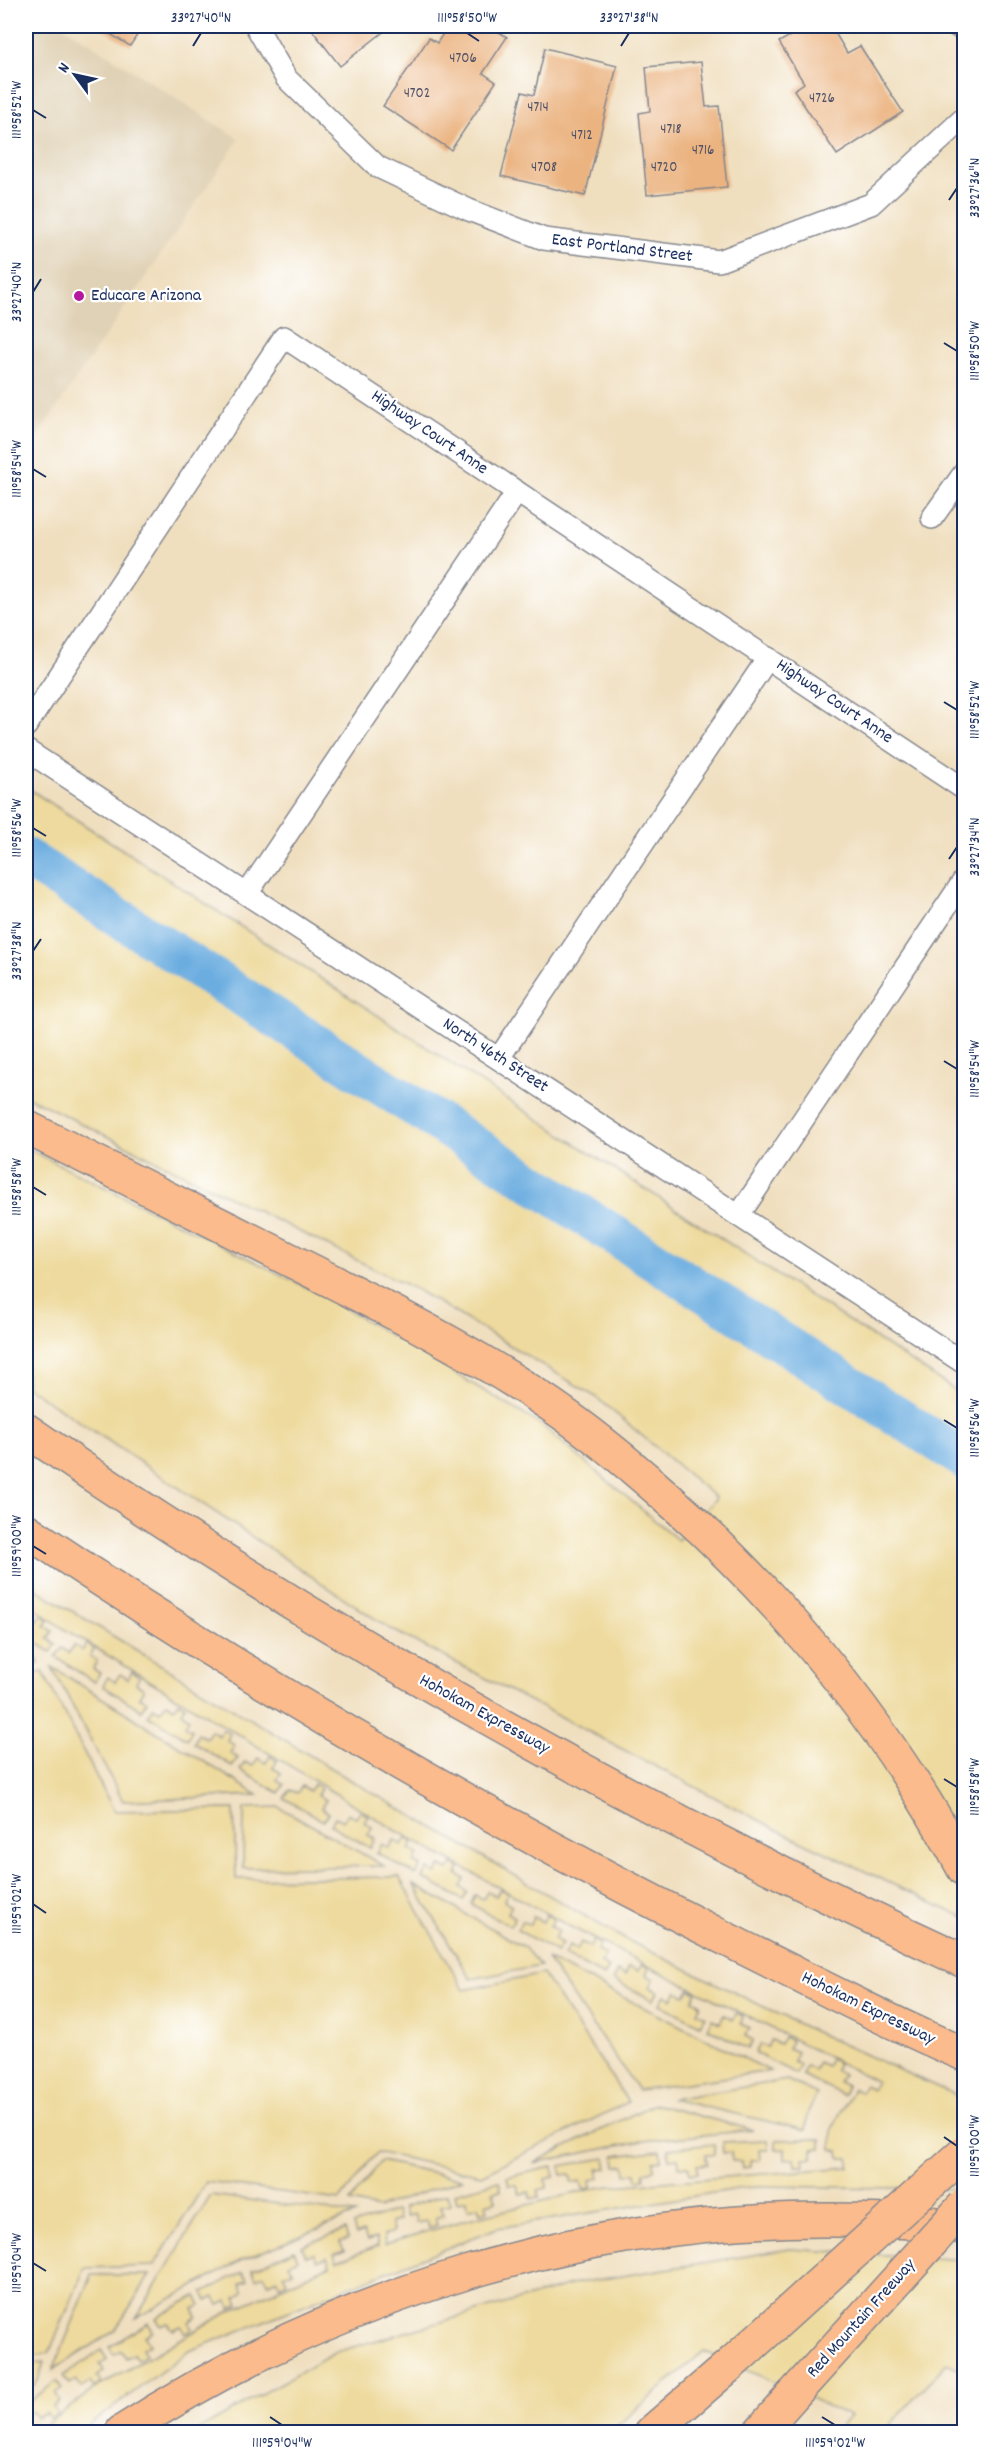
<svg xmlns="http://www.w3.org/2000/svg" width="990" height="2458" font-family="Dekko,sans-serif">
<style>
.built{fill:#e0d2b6}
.sand{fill:#eeda9e;stroke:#84847e;stroke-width:1.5}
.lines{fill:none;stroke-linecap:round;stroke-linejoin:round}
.canal{stroke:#6cade0;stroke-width:40}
.building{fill:#ebb380}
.service-casing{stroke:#86878e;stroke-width:24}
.motorway-casing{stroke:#86878e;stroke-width:36}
.service{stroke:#fff;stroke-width:21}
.motorway{stroke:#fbbb8c;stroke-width:33}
.motorway-bridge-casing{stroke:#86878e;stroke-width:36;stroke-linecap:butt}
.motorway-bridge{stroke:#fbbb8c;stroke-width:33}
.ticks{fill:none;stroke:#1b2f5e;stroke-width:2}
.poi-dot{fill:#b5179e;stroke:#fff;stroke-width:2}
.labels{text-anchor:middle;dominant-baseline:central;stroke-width:4.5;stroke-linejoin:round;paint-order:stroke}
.number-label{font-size:15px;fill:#4f5066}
.street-label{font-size:18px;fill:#1b2f5e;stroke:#fff}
.poi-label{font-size:18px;fill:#1b2f5e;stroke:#fff;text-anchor:start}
.neatline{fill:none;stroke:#1b2f5e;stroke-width:2}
.ticks-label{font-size:15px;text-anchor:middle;fill:#1b2f5e}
</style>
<rect width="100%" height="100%" fill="#fff"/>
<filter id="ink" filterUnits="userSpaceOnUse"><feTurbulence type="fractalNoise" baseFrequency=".0167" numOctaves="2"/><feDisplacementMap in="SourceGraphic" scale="12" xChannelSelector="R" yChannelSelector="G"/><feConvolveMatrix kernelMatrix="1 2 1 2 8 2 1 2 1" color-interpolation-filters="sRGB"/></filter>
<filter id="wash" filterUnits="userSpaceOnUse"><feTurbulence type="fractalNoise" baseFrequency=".008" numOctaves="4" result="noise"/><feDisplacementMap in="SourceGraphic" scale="24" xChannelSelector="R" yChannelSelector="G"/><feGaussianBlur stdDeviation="1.35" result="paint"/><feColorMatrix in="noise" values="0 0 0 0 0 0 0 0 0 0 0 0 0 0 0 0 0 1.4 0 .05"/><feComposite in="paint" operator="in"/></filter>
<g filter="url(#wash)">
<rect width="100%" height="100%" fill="#f0dfbf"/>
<path class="built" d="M26 26H63L239 139 26 453Z"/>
<g class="sand">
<path d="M26 787 964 1396V1918L778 1830 389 1628 26 1386V1148L326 1297 540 1424 678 1540 716 1498 596 1397 419 1291 26 1096Z"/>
<path d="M26 1583 347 1778 621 1937 811 2030 964 2099V2189L756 2186 497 2228 189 2351 80 2432H36L97 2387 228 2312 330 2265 327 2257 317 2261 314 2253 306 2256 302 2246 345 2230 348 2239 340 2242 344 2250 334 2254 337 2261 378 2246 376 2238 367 2241 364 2232 356 2235 353 2225 396 2211 399 2220 391 2223 393 2232 384 2235 385 2244 469 2219 601 2187 849 2167V2158H840L839 2151 832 2149V2129L853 2089 861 2092 864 2085 872 2089 876 2081 569 1926 397 1831 66 1630 26 1602Z"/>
<path d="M42 1615 49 1620 45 1626 53 1631 48 1639 56 1644 51 1652 26 1636V1623L30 1616 38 1621Z"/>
<path d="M87 1644 94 1649 90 1656 97 1661 93 1669 100 1673 94 1682 56 1657 62 1648 69 1653 74 1645 82 1651Z"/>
<path d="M26 1648 35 1655 39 1664 26 1666Z"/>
<path d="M52 1667 258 1795 123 1801Z"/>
<path d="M43 1672 114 1811 234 1809 236 1879 399 1877 464 1990 543 1974 628 2102 481 2175 377 2152 340 2200 206 2182 154 2266 85 2268 49 2353 26 2357V1675Z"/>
<path d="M132 1672 139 1677 136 1684 144 1689 139 1697 147 1701 141 1710 103 1686 108 1677 115 1682 120 1674 128 1679Z"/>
<path d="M178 1702 185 1706 181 1712 189 1718 185 1726 192 1730 187 1739 148 1715 153 1707 160 1711 166 1703 174 1708Z"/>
<path d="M223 1729 230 1734 227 1740 235 1746 230 1753 238 1758 232 1766 194 1743 198 1734 206 1738 211 1731 219 1736Z"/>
<path d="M270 1756 277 1761 273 1768 281 1773 277 1780 284 1785 279 1793 240 1770 245 1762 253 1766 258 1758 266 1763Z"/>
<path d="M314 1784 321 1789 317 1795 326 1800 321 1808 329 1813 323 1821 284 1798 290 1790 297 1793 302 1786 310 1791Z"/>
<path d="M279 1807 384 1866 243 1868 244 1808Z"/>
<path d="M360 1811 368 1816 364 1822 372 1827 368 1835 375 1839 370 1848 331 1825 335 1817 343 1821 348 1813 356 1818Z"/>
<path d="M406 1838 413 1842 410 1849 418 1854 414 1862 421 1866 416 1875 377 1853 382 1844 389 1848 394 1840 402 1845Z"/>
<path d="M453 1864 460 1868 457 1875 465 1879 461 1887 468 1892 463 1900 423 1878 428 1869 436 1874 441 1866 449 1870Z"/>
<path d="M414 1885 524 1947 540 1966 471 1979Z"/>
<path d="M500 1889 507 1893 504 1901 512 1905 508 1913 515 1917 510 1926 471 1904 475 1895 483 1899 487 1891 496 1896Z"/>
<path d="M546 1915 554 1919 550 1926 559 1931 554 1939 562 1943 557 1952 517 1930 522 1921 530 1925 533 1917 543 1922Z"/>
<path d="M594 1940 601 1944 597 1951 606 1955 601 1963 609 1968 604 1976 564 1955 569 1946 577 1950 581 1942 590 1947Z"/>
<path d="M547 1959 770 2071 638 2090Z"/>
<path d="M642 1964 649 1968 646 1975 654 1979 650 1987 658 1992 653 2000 613 1980 617 1971 625 1975 629 1967 638 1971Z"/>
<path d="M689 1989 697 1992 693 2000 701 2004 697 2012 705 2016 700 2025 660 2004 665 1995 672 1999 677 1991 685 1995Z"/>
<path d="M736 2013 743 2016 741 2024 749 2028 745 2036 753 2040 748 2049 707 2028 712 2019 720 2023 724 2015 733 2020Z"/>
<path d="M784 2037 791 2041 788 2048 797 2052 793 2061 800 2064 796 2074 755 2053 760 2044 767 2047 771 2040 780 2044Z"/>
<path d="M830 2059 838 2063 835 2070 843 2074 839 2082 847 2086 843 2095 802 2075 806 2066 814 2070 818 2062 827 2066Z"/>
<path d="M787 2080 817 2094 808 2112 806 2130 671 2099Z"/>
<path d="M654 2104 753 2130 642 2141 533 2163Z"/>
<path d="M821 2139V2148L813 2149V2158H803L804 2166H795L794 2158 785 2159V2149L776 2150V2140Z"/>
<path d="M767 2140 768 2150H759L760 2160H750V2167L742 2168 741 2161H732L731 2152 723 2153 722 2142Z"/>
<path d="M714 2144 715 2155H706L707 2164 697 2165 698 2173 690 2174 688 2166 679 2167 678 2158 669 2159 668 2149Z"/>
<path d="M660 2150 661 2160 653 2161 654 2170 644 2172 645 2179 637 2180 636 2173 626 2174 625 2165 616 2166 615 2156Z"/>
<path d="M605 2158 607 2168 598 2169 600 2178 590 2180 591 2188 583 2189 581 2181 572 2183 570 2174 562 2175 560 2166Z"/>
<path d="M381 2161 462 2179 378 2208 350 2202Z"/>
<path d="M552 2167 554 2177 546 2179 547 2188 538 2190 539 2197 531 2199 529 2192 520 2194 517 2185 509 2186 507 2177Z"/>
<path d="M499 2181 501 2190 493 2192 496 2201 486 2204 488 2211 480 2213 478 2206 468 2209 466 2200 457 2202 455 2193Z"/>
<path d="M447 2194 450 2204 441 2206 444 2215 435 2218 437 2225 429 2228 426 2221 417 2223 414 2214 406 2217 403 2208Z"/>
<path d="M211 2195 355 2214 242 2260 136 2318Z"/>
<path d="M790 2249 964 2260V2371L947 2363 883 2432H835L850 2416 704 2351 610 2432H195L336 2352 578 2283Z"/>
<path d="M294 2250 298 2259 289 2263 293 2271 284 2275 287 2282 280 2286 277 2279 268 2283 264 2275 256 2278 252 2269Z"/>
<path d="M243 2272 248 2280 240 2284 244 2292 236 2297 239 2304 231 2308 228 2301 219 2305 215 2297 207 2301 203 2292Z"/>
<path d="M92 2275H150L115 2331 53 2370Z"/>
<path d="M196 2296 201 2305 193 2309 197 2317 189 2322 192 2329 185 2333 181 2326 173 2330 168 2323 161 2326 156 2318Z"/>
<path d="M148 2323 153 2331 145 2336 150 2344 142 2348 146 2355 138 2360 134 2354 126 2358 121 2350 114 2355 109 2347Z"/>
<path d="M101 2350 107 2359 100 2364 104 2371 97 2377 101 2383 94 2388 90 2382 82 2388 76 2380 69 2384 63 2376Z"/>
<path d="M44 2362 38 2381 26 2391V2365Z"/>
<path d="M57 2381 62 2389 55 2394 60 2401 53 2407 57 2414 50 2419 46 2413 38 2418 32 2411 26 2416V2404Z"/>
</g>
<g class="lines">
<path class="canal" d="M26 858 964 1459"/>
</g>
<g id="blocks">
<g class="building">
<path d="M97 26H143L130 46Z"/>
<path d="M309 26H391L340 66Z"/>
<path d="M448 26H490L507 37 483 73 496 82 451 150 383 106 429 38 437 43Z"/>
<path d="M808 26H831L847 53 860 46 903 112 837 155 794 90 804 83 779 42Z"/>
<path d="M935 26H964V39L963 43Z"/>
<path d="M545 48 617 66 585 196 501 176 522 92 534 95Z"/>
<path d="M701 62 706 107 719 106 727 187 647 195 639 113 650 111 646 67Z"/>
</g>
</g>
</g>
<g filter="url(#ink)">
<use href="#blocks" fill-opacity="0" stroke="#86878e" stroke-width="1.5"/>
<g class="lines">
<g class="service-casing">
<g id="service">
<path d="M256 26 286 78 378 167 469 210 544 239 719 261 871 204 964 118"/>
<path d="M932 518 964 473"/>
<path d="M26 726 284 337 964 789"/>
<path d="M26 750 964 1363"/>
<path d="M247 894 517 492"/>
<path d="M499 1058 768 658"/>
<path d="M739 1215 964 880"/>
</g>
</g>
<g class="motorway-casing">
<g id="motorway">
<path d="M26 1127C115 1172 205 1217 294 1262 382 1306 470 1350 551 1405 590 1432 627 1462 662 1493 784 1600 887 1726 964 1869"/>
<path d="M26 1430C323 1634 637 1810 964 1961"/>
<path d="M26 1530C254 1683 494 1823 740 1946 815 1983 888 2022 964 2054"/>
<path d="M122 2432C335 2295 580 2218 833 2220 877 2220 921 2221 964 2227"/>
<path d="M652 2432 732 2363"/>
<path d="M760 2432 792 2396"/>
</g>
</g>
<use href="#service" class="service"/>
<use href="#motorway" class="motorway"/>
<g class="motorway-bridge-casing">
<g id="motorway-bridge">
<path d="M732 2363 964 2153"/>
<path d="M792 2396 964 2206"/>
</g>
</g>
<use href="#motorway-bridge" class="motorway-bridge"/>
</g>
</g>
<path class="ticks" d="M467 33 479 41M193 46 201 33M621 46 629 33M33 110 46 118M949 200 957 188M33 292 41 279M944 343 957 351M33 469 46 477M944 702 957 710M33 828 46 836M949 859 957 847M33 951 41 939M944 1061 957 1069M33 1187 46 1195M944 1420 957 1428M33 1546 46 1554M944 1779 957 1787M33 1904 46 1913M944 2137 957 2146M33 2263 46 2271M270 2417 282 2425M822 2417 835 2425"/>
<circle class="poi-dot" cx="79" cy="296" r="6"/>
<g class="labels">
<g class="number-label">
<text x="463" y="59">4706</text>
<text x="417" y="94">4702</text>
<text x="822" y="99">4726</text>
<text x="538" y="108">4714</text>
<text x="671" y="130">4718</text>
<text x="582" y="136">4712</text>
<text x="703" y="151">4716</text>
<text x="544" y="168">4708</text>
<text x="664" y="168">4720</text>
</g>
<g class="street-label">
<text transform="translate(622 249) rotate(7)">East Portland Street</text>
<text transform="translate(429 433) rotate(34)">Highway Court Anne</text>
<text transform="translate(834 702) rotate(34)">Highway Court Anne</text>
<text transform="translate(495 1056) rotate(33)">North 46th Street</text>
<text transform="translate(484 1715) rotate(29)">Hohokam Expressway</text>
<text transform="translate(868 2009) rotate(26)">Hohokam Expressway</text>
<text transform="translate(862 2319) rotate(-48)">Red Mountain Freeway</text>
</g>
<g class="poi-label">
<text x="91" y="296">Educare Arizona</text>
</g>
</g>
<rect width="990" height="2458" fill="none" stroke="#fff" stroke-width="66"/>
<g transform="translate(75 75) rotate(303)" stroke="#ffffff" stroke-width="4.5" paint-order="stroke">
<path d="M0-4.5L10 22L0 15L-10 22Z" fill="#1b2f5e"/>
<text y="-9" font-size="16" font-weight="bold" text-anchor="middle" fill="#1b2f5e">N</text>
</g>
<rect x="33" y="33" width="924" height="2392" class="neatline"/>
<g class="ticks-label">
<text x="201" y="22">33°27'40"N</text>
<text x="467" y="22">111°58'50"W</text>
<text x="629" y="22">33°27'38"N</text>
<text transform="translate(16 110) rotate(-90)" y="5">111°58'52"W</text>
<text transform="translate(974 188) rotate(-90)" y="5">33°27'36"N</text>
<text transform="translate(16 292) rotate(-90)" y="5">33°27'40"N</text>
<text transform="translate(974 351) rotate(-90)" y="5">111°58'50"W</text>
<text transform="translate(16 469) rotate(-90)" y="5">111°58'54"W</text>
<text transform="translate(974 710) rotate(-90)" y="5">111°58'52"W</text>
<text transform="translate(16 828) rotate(-90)" y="5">111°58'56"W</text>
<text transform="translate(974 847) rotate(-90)" y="5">33°27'34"N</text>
<text transform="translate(16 951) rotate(-90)" y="5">33°27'38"N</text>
<text transform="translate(974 1069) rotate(-90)" y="5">111°58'54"W</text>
<text transform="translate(16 1187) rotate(-90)" y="5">111°58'58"W</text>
<text transform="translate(974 1428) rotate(-90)" y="5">111°58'56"W</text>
<text transform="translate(16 1546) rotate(-90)" y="5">111°59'00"W</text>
<text transform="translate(974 1787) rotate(-90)" y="5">111°58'58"W</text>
<text transform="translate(16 1904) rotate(-90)" y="5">111°59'02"W</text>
<text transform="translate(974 2146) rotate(-90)" y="5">111°59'00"W</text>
<text transform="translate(16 2263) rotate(-90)" y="5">111°59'04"W</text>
<text x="282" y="2447">111°59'04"W</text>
<text x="835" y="2447">111°59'02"W</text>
</g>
</svg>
